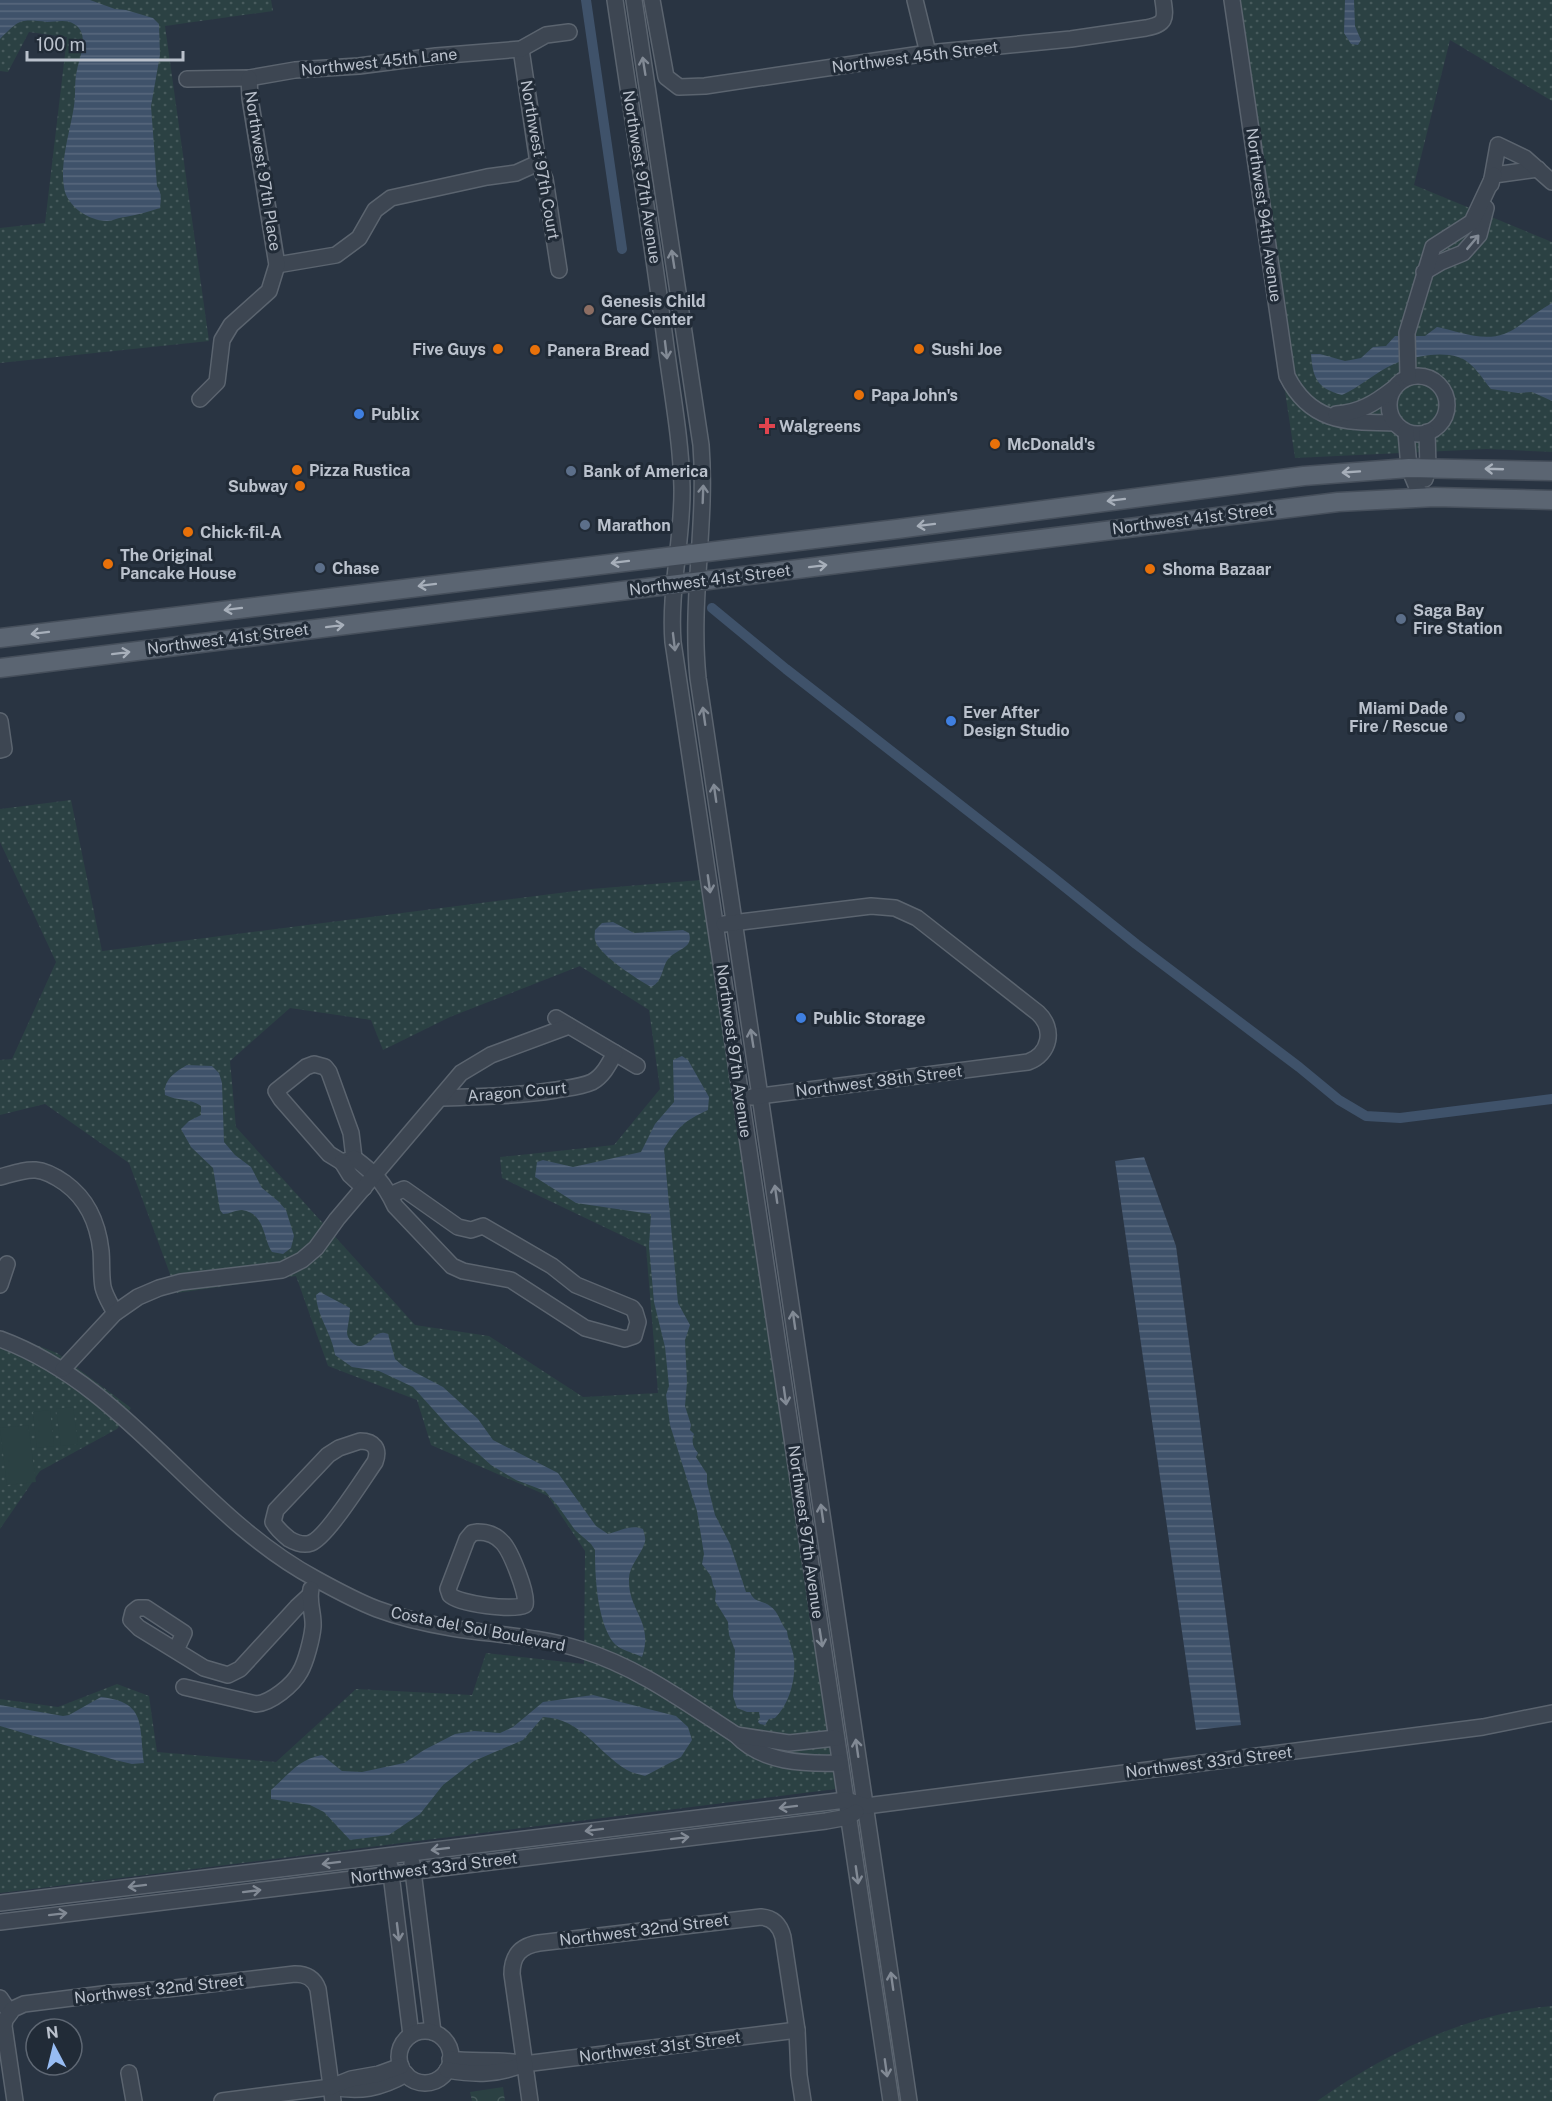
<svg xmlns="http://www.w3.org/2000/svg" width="1552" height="2101" font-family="'Public Sans',sans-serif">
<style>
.grass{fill:url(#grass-dots);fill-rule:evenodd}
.park{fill:url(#park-crowns)}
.garden{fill:#2b4143}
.water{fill:url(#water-rules)}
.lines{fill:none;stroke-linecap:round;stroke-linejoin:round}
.canal{stroke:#3f526a;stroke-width:10}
.minor-casing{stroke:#5b646f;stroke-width:18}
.major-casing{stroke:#464f5b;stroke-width:21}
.minor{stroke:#3d4652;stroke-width:15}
.major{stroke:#5b6572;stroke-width:18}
.oneway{stroke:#828a95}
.oneway2{stroke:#a7afba}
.education-dot{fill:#8d6e63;stroke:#212b37;stroke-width:2}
.food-dot{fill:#e8710a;stroke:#212b37;stroke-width:2}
.shop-dot{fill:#3f7fe0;stroke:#212b37;stroke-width:2}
.health-dot{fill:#e0444e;stroke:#212b37;stroke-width:2}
.service-dot{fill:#5c6f8a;stroke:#212b37;stroke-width:2}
.labels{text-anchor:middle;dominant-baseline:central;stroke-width:6;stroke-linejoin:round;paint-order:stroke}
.street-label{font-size:16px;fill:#bac1cc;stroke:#212b37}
.poi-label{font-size:16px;font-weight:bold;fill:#bac1cc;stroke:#212b37;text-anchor:start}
</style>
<defs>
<pattern id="grass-dots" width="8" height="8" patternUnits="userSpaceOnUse" patternTransform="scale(1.5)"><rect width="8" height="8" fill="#2b4143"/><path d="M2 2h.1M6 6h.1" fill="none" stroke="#485b5d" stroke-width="1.8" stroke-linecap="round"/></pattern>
<pattern id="park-crowns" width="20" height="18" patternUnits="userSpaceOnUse" patternTransform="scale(1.5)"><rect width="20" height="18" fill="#2b4143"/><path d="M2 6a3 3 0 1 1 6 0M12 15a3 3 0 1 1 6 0" fill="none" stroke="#485b5d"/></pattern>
<pattern id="water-rules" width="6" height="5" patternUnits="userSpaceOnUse" patternTransform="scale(1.5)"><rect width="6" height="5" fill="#3f526a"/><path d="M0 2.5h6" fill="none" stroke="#59697e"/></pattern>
</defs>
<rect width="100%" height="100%" fill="#293442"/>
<g class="grass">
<path d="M0 0H271L273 11 165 26 209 341 0 363V228L45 223 67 37 29 32 8 72 0 71Z"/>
<path d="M1226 0H1552V101L1450 40 1414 185 1552 242V452L1487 449 1295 458Z"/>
<path d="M71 800 102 951 591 889 701 880 836 1789 0 1893V1699L58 1707 117 1684 149 1696 157 1752 276 1762 356 1689 472 1695 486 1653 584 1664 585 1551 548 1496 431 1445 417 1400 328 1366 296 1276 177 1293 129 1163 45 1104 0 1115V1060L12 1059 56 962 0 842V809ZM580 966 649 1010 660 1089 614 1145 500 1157 502 1178 646 1247 658 1393 583 1397 489 1336 415 1325 236 1127 230 1061 290 1008 371 1020 383 1050 450 1017Z"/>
<path d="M0 1331 57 1353 131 1408 117 1429 40 1471 0 1529Z"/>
<path d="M1552 2006V2101H1317C1386 2053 1466 2013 1552 2006Z"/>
</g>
<path class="park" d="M503 2087 505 2101H472L470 2092Z"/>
<g class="garden">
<path d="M73 1407 78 1444 61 1446 56 1409Z"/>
<path d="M50 1410 54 1446 37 1448 33 1412Z"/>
<path d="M28 1425 36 1482 7 1485 0 1428Z"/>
</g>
<g class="water">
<path d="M0 0H90L115 9 126 10 153 18 159 24 160 55 151 106 157 186C162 194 161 199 160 208 148 212 137 215 125 217 119 217 113 221 107 221 89 221 66 206 64 187 60 161 70 132 74 106 76 94 74 82 77 70 80 56 90 33 74 24 66 19 56 22 47 22 20 19 20 19 0 39Z"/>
<path d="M1345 0H1354L1355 26 1361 40 1358 45 1351 44 1344 33Z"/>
<path d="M1552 303V401L1532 392 1518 393 1491 389C1482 378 1472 361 1458 357 1439 351 1412 357 1394 364 1376 372 1360 387 1342 395 1317 388 1313 379 1311 354H1320L1345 361 1361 358 1373 347 1386 346 1395 336H1425L1437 327C1458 331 1482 342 1504 334 1513 331 1520 325 1528 319 1535 313 1544 308 1552 303Z"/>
<path d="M613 922 634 933 683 930 689 933C694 948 677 949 669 958 661 967 664 981 651 987 637 979 599 955 595 940 594 937 595 933 595 930L602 923Z"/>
<path d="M682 1056 688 1060 709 1097 708 1110C684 1121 678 1127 664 1149L678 1303 690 1325 685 1340 687 1382 685 1406 691 1425 690 1430 694 1434C691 1442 693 1447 698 1453L696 1457 707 1474V1483L715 1515 730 1544 746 1592H750C754 1603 762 1600 770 1606 779 1612 780 1623 787 1631 788 1641 793 1649 794 1659 796 1680 789 1704 775 1718L769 1719 765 1725 760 1724 758 1722 760 1718 759 1712H747L737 1708 733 1696 735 1650 729 1635 728 1622 715 1601 716 1591 713 1585 711 1576 702 1564 704 1554 697 1511 670 1425 666 1395 669 1386 665 1347 654 1302 649 1246 651 1214 576 1203 535 1177 537 1162 543 1160 573 1167 641 1152 655 1124 674 1102 673 1060Z"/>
<path d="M187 1065 212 1066 219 1073 222 1083 224 1142 235 1155 251 1167 262 1188 278 1201 286 1210 294 1236 291 1248 283 1254 272 1252C263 1238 265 1213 242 1210 235 1210 230 1214 223 1214L220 1210 213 1168 191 1147 181 1129 189 1121 201 1115V1106C190 1098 177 1101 165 1095 163 1080 175 1072 187 1065Z"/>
<path d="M1144 1157 1176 1246 1241 1725 1196 1730 1115 1161Z"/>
<path d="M320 1292 350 1308C350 1316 348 1324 347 1332 347 1340 356 1349 364 1345 374 1341 375 1329 388 1334L395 1359 403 1366 443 1387 478 1419 493 1440 558 1473 596 1526 608 1534C619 1531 632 1524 643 1529 644 1533 646 1538 645 1542 641 1556 628 1566 629 1581 629 1612 654 1622 642 1657 634 1653 619 1650 613 1642 597 1620 595 1577 595 1550L591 1544 575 1530 558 1506 545 1491 516 1480 491 1465 450 1428 413 1387 379 1371 352 1367 335 1355C332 1333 317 1317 316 1295Z"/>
<path d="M593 1695 676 1716 688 1727 692 1740 681 1757 645 1776C639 1774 632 1773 627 1770 597 1752 582 1719 543 1717L523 1740 474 1761 443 1785 420 1814 389 1835 350 1840 324 1812 310 1805 271 1799V1790C288 1775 299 1759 322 1755L342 1771 362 1772 404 1763 424 1750 455 1734 474 1731 500 1733 513 1727 543 1702Z"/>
<path d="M101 1697C147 1702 139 1726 144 1763L132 1764 115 1760 0 1726V1705L63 1716 69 1715Z"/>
</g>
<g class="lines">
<g class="canal">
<path d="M586 0 622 249"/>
<path d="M712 608 786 669 1050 875 1136 944 1299 1067 1339 1100 1366 1116 1400 1118 1552 1099"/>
</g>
<g class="minor-casing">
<g id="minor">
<path d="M615 0C632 116 651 231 666 347 672 393 681 440 682 487 683 539 669 590 673 642L891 2101"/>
<path d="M634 0 701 445C707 523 690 600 698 678L909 2101"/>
<path d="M652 0 666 77 679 87 705 86 928 53 1071 39 1146 28C1166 24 1166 19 1163 0"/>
<path d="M915 0 928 53"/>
<path d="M1232 0 1287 376C1311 424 1348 422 1395 423"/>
<path d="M521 49 538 163 545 179 559 270"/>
<path d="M187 79 249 78 295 70 359 66 436 56 521 49 546 35 569 32"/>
<path d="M1494 175 1538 169"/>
<path d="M1491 184 1498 145 1525 158 1552 182"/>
<path d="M277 265 336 255 359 238 375 210 391 198 487 177 516 173 538 163"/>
<path d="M1424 272 1441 262 1463 253 1479 235 1486 208"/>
<circle cx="1418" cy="405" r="29"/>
<path d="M1408 377 1407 333 1433 247 1472 222 1494 175"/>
<path d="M200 399 217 382 222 340 231 325 269 291 277 265 250 98 249 78"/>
<path d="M1336 414C1359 413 1375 403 1393 389"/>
<path d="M1406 432 1409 468 1421 497"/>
<path d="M1425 479 1428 468 1427 432"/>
<path d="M0 721 4 749 0 750"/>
<path d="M724 924 871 906 895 908 917 918 1038 1013C1055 1029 1050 1054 1028 1062L752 1097"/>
<path d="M556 1018 637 1066"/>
<path d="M314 1064 325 1067 329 1072 351 1133 354 1158 342 1162 329 1154 281 1099 276 1091 306 1067Z"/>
<path d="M441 1098C479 1097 518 1096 556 1090 567 1088 581 1087 592 1082 603 1076 609 1064 615 1053"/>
<path d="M354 1158C375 1174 383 1181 395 1206L452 1266 463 1271 511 1280 585 1328 625 1339 634 1336 638 1322 635 1312 632 1308 576 1285 552 1266 483 1226 471 1230 458 1227 404 1189 390 1195"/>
<path d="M342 1162 350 1175 364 1188"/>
<path d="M0 1177C29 1169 38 1164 65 1183 87 1199 98 1224 101 1251 102 1263 101 1275 103 1287 105 1296 111 1305 115 1313"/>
<path d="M0 1285 7 1264"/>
<path d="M0 1339C128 1386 198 1516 316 1579 336 1590 356 1601 377 1609 401 1618 428 1624 452 1628 496 1635 539 1636 582 1650 640 1668 686 1703 736 1735 762 1763 804 1764 840 1763"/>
<path d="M63 1369 115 1313 138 1297 159 1288 181 1282 282 1270 302 1260 316 1248 337 1219 461 1073 491 1055 569 1026"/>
<path d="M360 1441C374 1441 380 1449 375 1462 363 1479 327 1537 311 1543 303 1546 296 1543 289 1539 283 1534 277 1529 273 1522L276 1510 328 1455 339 1448Z"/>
<path d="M478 1532C488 1532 497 1536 503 1543 511 1552 528 1594 525 1605 513 1611 459 1604 450 1595L448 1589 467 1539 472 1533Z"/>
<path d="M176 1650 184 1633 146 1608H138L133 1612 131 1620 139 1628 204 1668 228 1675 240 1669 297 1607 309 1596"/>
<path d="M184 1687 256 1704C271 1703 293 1685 300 1672 306 1662 312 1638 313 1627 314 1614 308 1602 311 1589"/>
<path d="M736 1735 789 1743 836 1738"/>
<path d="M412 1863 433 2032"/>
<path d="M390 1866 411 2035"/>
<path d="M0 1903 846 1800 866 1806 1483 1727 1552 1713"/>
<path d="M0 1922 826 1821 848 1817 856 1812"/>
<path d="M0 1998 10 2013"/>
<circle cx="425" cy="2057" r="26"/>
<path d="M450 2059C475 2063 500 2058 524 2064"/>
<path d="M447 2070C476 2075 497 2075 524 2064L797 2030"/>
<path d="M129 2073 134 2101"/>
<path d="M331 2087C360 2092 380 2089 406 2074"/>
<path d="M15 2101 4 2026 5 2020 13 2009 24 2004 111 1993 167 1989 295 1974C306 1974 314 1978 318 1989L333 2101"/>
<path d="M222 2101 331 2087 351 2079 379 2074 401 2066"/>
<path d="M530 2101 512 1974C512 1956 520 1946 539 1943L761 1917C773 1918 780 1925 783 1937L797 2030 799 2075 803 2101"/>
</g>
</g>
<g class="major-casing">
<g id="major">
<path d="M0 638 897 529 1304 476 1409 468 1552 471"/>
<path d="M0 668 1338 502 1435 497 1552 500"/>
</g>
</g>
<use href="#minor" class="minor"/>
<use href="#major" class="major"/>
</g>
<defs><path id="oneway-shaft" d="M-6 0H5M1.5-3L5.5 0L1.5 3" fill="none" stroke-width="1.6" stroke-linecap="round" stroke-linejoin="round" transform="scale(1.5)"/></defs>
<g class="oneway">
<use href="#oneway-shaft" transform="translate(644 66) rotate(-99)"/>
<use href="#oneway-shaft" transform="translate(1473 242) rotate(-50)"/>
<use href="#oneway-shaft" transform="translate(673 259) rotate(-99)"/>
<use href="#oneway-shaft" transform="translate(666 350) rotate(83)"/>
<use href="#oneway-shaft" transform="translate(703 494) rotate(-88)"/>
<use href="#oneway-shaft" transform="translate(674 642) rotate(83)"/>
<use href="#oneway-shaft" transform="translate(704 716) rotate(-98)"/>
<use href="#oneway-shaft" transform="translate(715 793) rotate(-98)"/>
<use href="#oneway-shaft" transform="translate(709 884) rotate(82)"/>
<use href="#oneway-shaft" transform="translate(752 1038) rotate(-99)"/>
<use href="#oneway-shaft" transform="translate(776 1194) rotate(-98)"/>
<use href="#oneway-shaft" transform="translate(794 1320) rotate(-98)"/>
<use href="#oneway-shaft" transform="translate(785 1396) rotate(82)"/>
<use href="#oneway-shaft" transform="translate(822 1513) rotate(-98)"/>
<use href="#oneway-shaft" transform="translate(821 1638) rotate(81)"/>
<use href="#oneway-shaft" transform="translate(857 1748) rotate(-98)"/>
<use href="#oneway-shaft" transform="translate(788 1807) rotate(173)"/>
<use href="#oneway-shaft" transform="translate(594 1830) rotate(173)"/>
<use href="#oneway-shaft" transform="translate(680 1838) rotate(-7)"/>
<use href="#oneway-shaft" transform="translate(440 1849) rotate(173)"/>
<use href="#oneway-shaft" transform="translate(331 1863) rotate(173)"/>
<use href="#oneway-shaft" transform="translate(857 1875) rotate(82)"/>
<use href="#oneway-shaft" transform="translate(137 1886) rotate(173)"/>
<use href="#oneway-shaft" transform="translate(252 1891) rotate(-7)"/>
<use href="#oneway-shaft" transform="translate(58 1914) rotate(-7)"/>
<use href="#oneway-shaft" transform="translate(398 1932) rotate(83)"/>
<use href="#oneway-shaft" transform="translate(892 1981) rotate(-98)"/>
<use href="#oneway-shaft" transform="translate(886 2068) rotate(82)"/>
</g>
<g class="oneway2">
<use href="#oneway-shaft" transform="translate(1494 469) rotate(-178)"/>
<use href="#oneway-shaft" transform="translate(1351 472) rotate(176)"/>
<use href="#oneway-shaft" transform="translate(1116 500) rotate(173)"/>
<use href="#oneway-shaft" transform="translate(926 525) rotate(173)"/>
<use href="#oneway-shaft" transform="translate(620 562) rotate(173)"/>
<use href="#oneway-shaft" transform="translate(818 566) rotate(-7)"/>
<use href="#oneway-shaft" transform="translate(427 585) rotate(173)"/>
<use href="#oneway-shaft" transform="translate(233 609) rotate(173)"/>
<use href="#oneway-shaft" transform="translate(335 626) rotate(-7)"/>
<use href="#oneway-shaft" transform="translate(40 633) rotate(173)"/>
<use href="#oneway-shaft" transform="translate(121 653) rotate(-7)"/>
</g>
<circle class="education-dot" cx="589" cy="310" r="6"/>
<g class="food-dot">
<circle cx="498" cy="349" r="6"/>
<circle cx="919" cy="349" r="6"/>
<circle cx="535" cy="350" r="6"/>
<circle cx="859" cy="395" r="6"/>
<circle cx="995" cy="444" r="6"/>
<circle cx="297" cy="470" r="6"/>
<circle cx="300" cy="486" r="6"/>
<circle cx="188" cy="532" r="6"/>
<circle cx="108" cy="564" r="6"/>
<circle cx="1150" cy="569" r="6"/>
</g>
<g class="shop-dot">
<circle cx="359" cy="414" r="6"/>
<circle cx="951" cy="721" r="6"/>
<circle cx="801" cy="1018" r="6"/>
</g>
<path class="health-dot" d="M764 417h6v6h6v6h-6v6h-6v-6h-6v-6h6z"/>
<g class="service-dot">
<circle cx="571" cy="471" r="6"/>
<circle cx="585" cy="525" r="6"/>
<circle cx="320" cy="568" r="6"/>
<circle cx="1401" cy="619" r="6"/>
<circle cx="1460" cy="717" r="6"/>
</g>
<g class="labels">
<g class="street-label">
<text transform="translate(915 57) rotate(-7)">Northwest 45th Street</text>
<text transform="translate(379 62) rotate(-6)">Northwest 45th Lane</text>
<text transform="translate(540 160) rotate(80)">Northwest 97th Court</text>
<text transform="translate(263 171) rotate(81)">Northwest 97th Place</text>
<text transform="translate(642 177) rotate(81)">Northwest 97th Avenue</text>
<text transform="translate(1264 215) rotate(82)">Northwest 94th Avenue</text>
<text transform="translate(1193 519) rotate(-7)">Northwest 41st Street</text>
<text transform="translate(710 580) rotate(-7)">Northwest 41st Street</text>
<text transform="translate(228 639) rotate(-7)">Northwest 41st Street</text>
<text transform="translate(734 1051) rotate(82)">Northwest 97th Avenue</text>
<text transform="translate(879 1081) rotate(-7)">Northwest 38th Street</text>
<text transform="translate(517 1092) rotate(-5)">Aragon Court</text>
<text transform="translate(806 1532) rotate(82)">Northwest 97th Avenue</text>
<text transform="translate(478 1629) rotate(11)">Costa del Sol Boulevard</text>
<text transform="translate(1209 1762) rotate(-7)">Northwest 33rd Street</text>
<text transform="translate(434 1868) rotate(-7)">Northwest 33rd Street</text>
<text transform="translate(644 1930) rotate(-7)">Northwest 32nd Street</text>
<text transform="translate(159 1989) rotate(-6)">Northwest 32nd Street</text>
<text transform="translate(660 2047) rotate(-7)">Northwest 31st Street</text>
</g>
<g class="poi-label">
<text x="601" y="301">Genesis Child<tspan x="601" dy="18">Care Center</tspan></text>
<text x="486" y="349" text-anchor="end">Five Guys</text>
<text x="931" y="349">Sushi Joe</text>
<text x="547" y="350">Panera Bread</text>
<text x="871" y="395">Papa John's</text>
<text x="371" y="414">Publix</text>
<text x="779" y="426">Walgreens</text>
<text x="1007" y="444">McDonald's</text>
<text x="309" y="470">Pizza Rustica</text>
<text x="583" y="471">Bank of America</text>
<text x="288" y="486" text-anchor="end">Subway</text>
<text x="597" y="525">Marathon</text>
<text x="200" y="532">Chick-fil-A</text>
<text x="120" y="555">The Original<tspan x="120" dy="18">Pancake House</tspan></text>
<text x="332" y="568">Chase</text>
<text x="1162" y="569">Shoma Bazaar</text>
<text x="1413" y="610">Saga Bay<tspan x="1413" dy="18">Fire Station</tspan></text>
<text x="1448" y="708" text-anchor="end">Miami Dade<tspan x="1448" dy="18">Fire / Rescue</tspan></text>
<text x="963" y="712">Ever After<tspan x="963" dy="18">Design Studio</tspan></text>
<text x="813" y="1018">Public Storage</text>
</g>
</g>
<g transform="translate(54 2047) rotate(353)"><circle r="28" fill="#212b37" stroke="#5e6773" stroke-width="1.5"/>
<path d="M0-4.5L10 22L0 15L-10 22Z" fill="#97bcf3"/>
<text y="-9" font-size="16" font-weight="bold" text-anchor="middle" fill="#bac1cc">N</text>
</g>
<path d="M27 51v9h156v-9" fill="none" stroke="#bac1cc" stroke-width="3"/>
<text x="36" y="51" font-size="18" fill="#bac1cc" stroke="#212b37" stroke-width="4.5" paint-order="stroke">100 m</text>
</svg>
